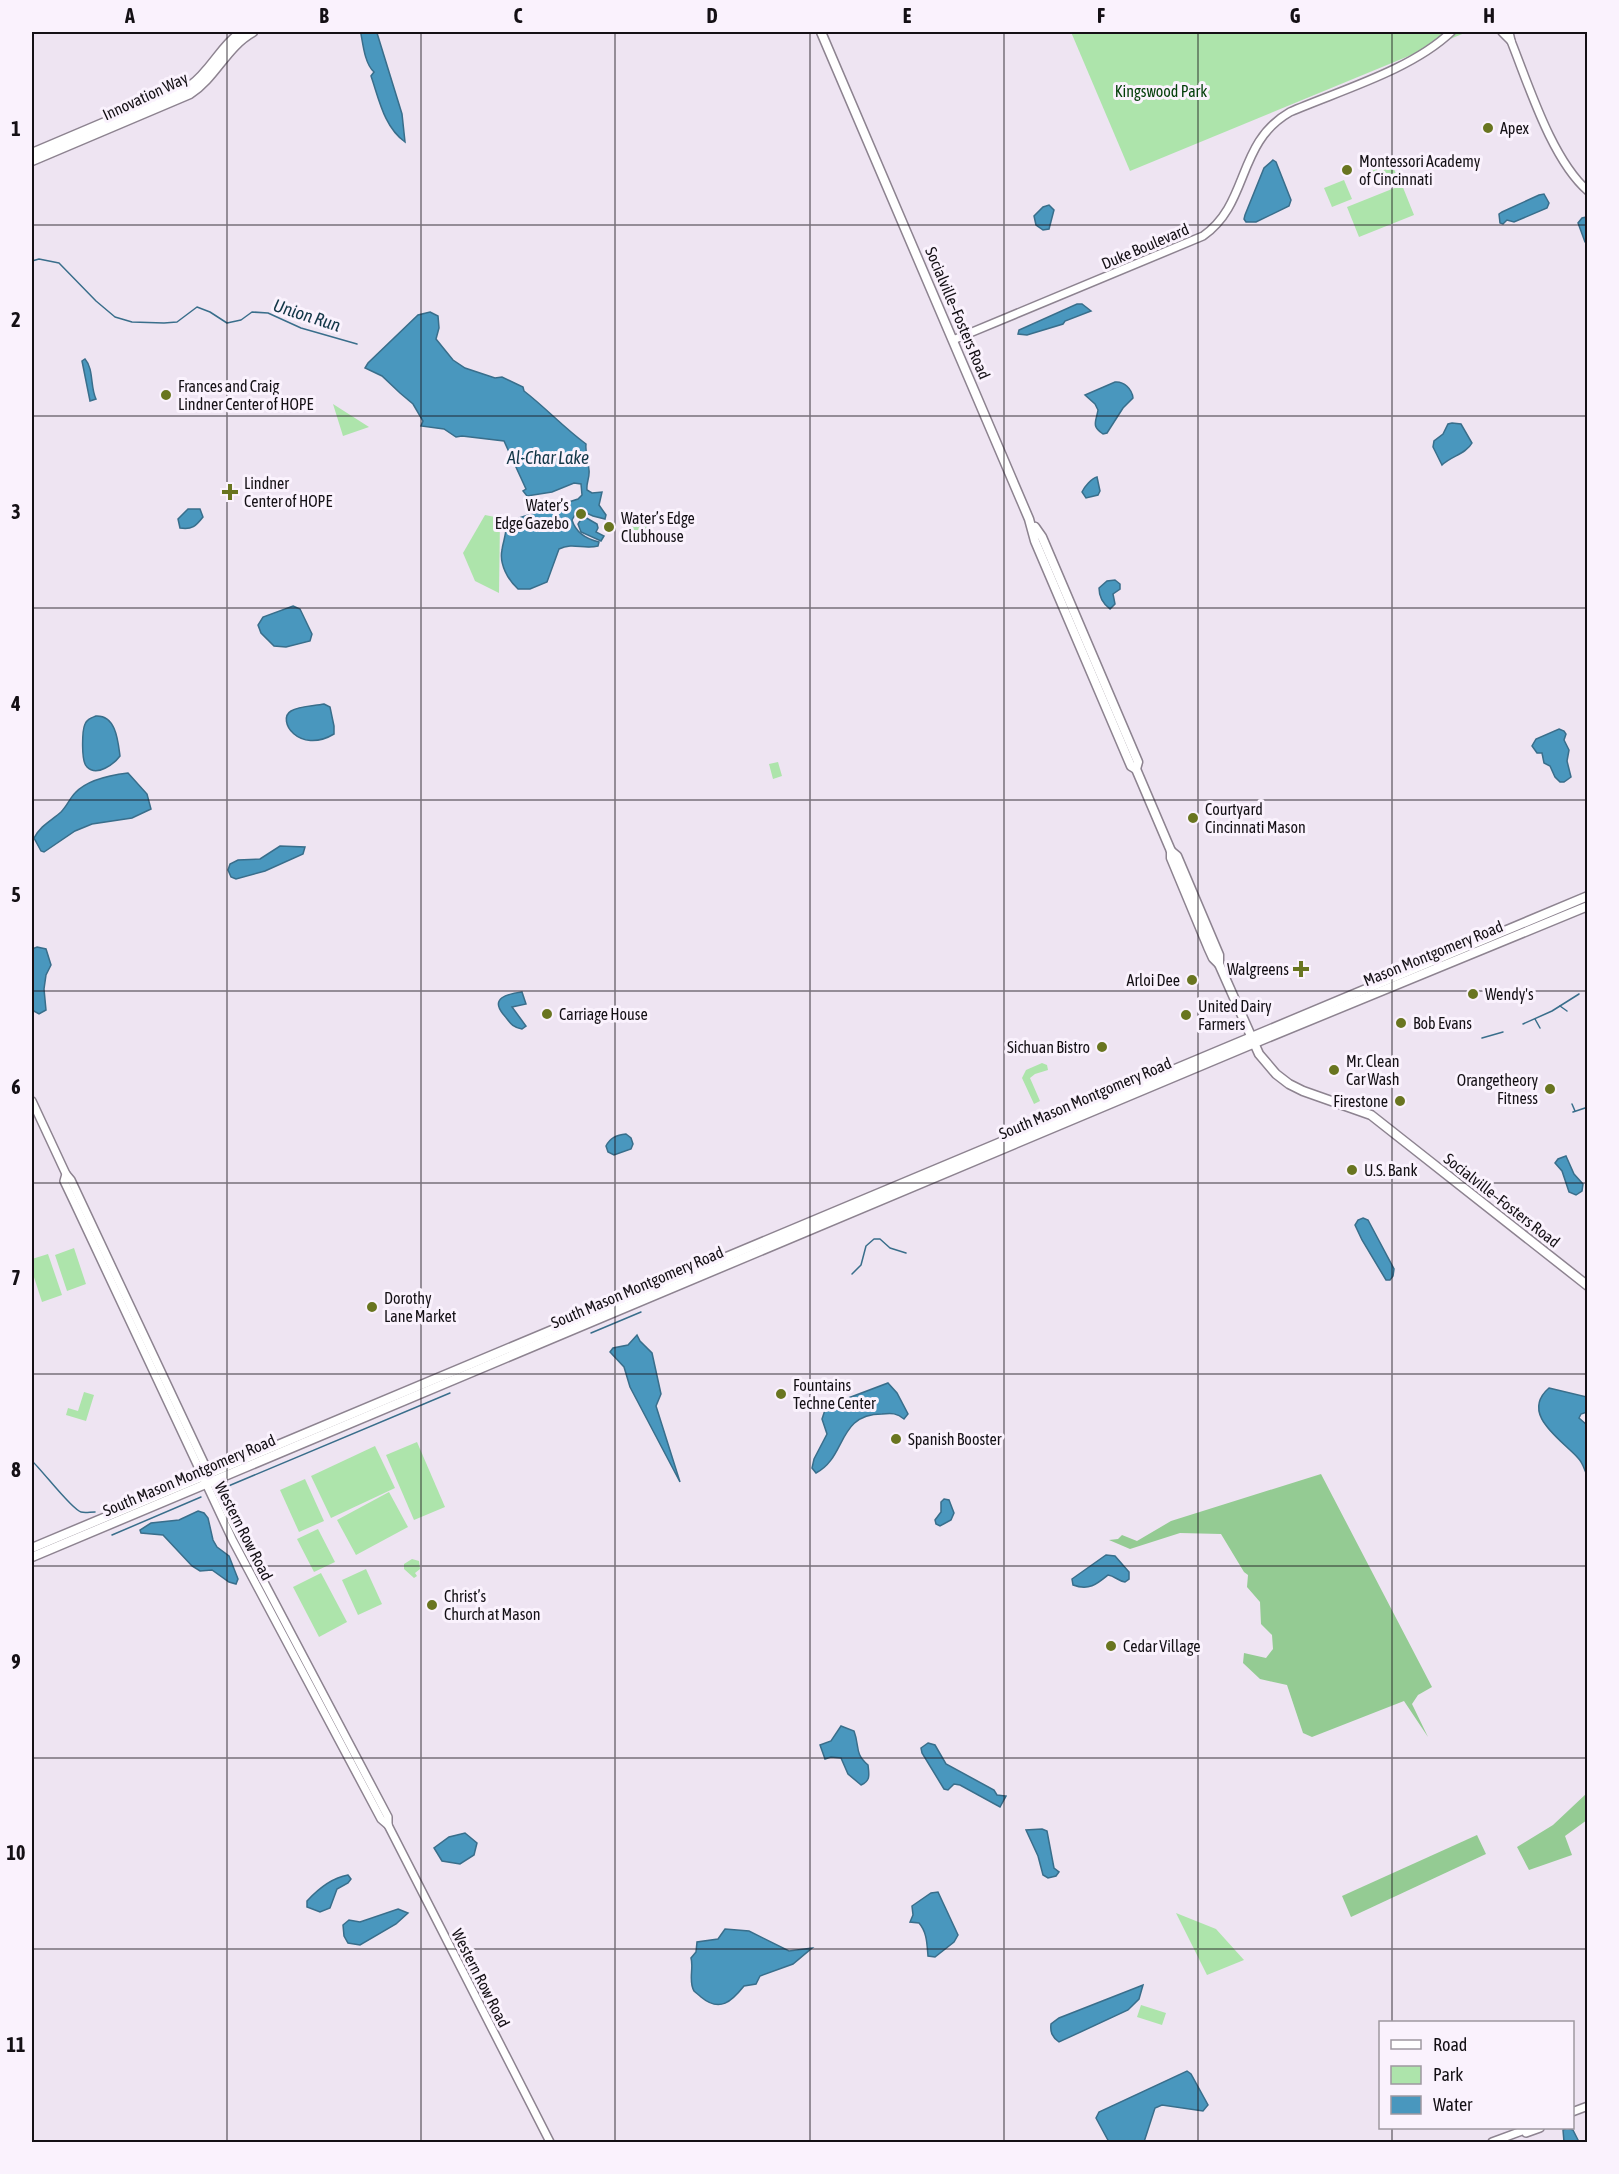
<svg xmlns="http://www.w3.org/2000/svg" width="1619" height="2174" font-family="'Asap Condensed',sans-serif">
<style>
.green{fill:#ade4ab}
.forest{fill:#94cb93}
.water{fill:#4997be;stroke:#396e8b;stroke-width:1.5}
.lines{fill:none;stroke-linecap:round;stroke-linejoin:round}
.stream{stroke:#396e8b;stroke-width:1.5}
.minor-casing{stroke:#8d8390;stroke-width:10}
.major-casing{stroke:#8d8390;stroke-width:11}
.minor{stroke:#fff;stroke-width:7}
.major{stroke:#fff;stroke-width:8}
.grid{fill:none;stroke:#141015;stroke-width:1.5;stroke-opacity:0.55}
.poi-dot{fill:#697520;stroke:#faf2fd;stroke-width:2}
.labels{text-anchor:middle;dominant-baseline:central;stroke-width:6;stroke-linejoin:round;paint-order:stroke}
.park-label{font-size:16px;fill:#023e08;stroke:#faf2fd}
.street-label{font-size:16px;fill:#141015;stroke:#faf2fd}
.poi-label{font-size:16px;fill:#141015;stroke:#faf2fd;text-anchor:start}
.water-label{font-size:18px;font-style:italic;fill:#123647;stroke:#faf2fd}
.neatline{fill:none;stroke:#141015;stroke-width:2}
.grid-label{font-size:20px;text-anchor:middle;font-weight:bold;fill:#141015}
</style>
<rect width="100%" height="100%" fill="#eee4f2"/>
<g class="green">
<path d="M1071 32H1467L1130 171Z"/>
<path d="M1385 156 1390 158 1397 177 1382 184 1375 180 1371 182 1366 170 1370 168 1371 171 1370 163Z"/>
<path d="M1344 180 1352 199 1332 207 1324 188Z"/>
<path d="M1402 185 1414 215 1359 237 1347 207Z"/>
<path d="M333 404 369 427 343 436Z"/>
<path d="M485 515 500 518 499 593 475 581 463 553Z"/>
<path d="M649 515 653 526 630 536 626 525Z"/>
<path d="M778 762 782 776 773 779 769 764Z"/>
<path d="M1042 1063 1047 1065 1048 1070 1035 1074 1030 1078 1040 1101 1034 1104 1022 1078 1026 1070Z"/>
<path d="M74 1248 86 1284 67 1291 55 1255Z"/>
<path d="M48 1254 62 1295 42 1302 32 1271V1259Z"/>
<path d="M84 1392 94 1395 86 1421 66 1415 68 1408 78 1411Z"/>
<path d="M417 1442 445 1507 414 1520 386 1455Z"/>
<path d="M375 1446 395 1488 331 1518 311 1476Z"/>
<path d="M305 1479 324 1521 299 1532 280 1490Z"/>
<path d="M389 1492 408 1527 356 1555 337 1520Z"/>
<path d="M318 1529 335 1562 314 1572 297 1539Z"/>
<path d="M412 1559 419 1561 420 1569 415 1573 417 1576 414 1578 404 1569V1564Z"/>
<path d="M366 1569 382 1604 358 1615 342 1580Z"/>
<path d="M321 1573 347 1622 319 1637 293 1587Z"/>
<path d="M1176 1913 1216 1929 1244 1960 1207 1975Z"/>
<path d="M1141 2005 1166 2013 1162 2025 1137 2017Z"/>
</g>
<g class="forest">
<path d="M1321 1474 1432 1687 1418 1695 1412 1704 1428 1737 1404 1701 1312 1737 1303 1733 1287 1685 1260 1679 1243 1663 1244 1653 1266 1658 1273 1649 1272 1635 1261 1624 1260 1602 1247 1587 1248 1575 1244 1572 1221 1534 1180 1533 1130 1549 1109 1540 1118 1539 1122 1535 1137 1541 1171 1521Z"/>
<path d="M1587 1793V1820L1565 1836 1572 1855 1529 1870 1517 1847 1553 1825Z"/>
<path d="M1477 1835 1486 1854 1351 1917 1342 1896Z"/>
</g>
<g class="water">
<path d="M363 32 377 33 402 114 405 142C384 127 379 99 371 76L374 72C365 64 363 45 361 34Z"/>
<path d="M1273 160 1276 162 1291 200 1289 206 1256 222H1246L1244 219 1245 215 1264 168Z"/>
<path d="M1544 194 1549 203 1547 208 1514 222 1507 220 1503 224 1500 223 1499 214 1502 212 1539 195Z"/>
<path d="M1049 205 1054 210 1049 229 1043 230 1036 225 1034 216 1043 207Z"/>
<path d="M1586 217 1587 218V243L1585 242 1578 223 1582 218Z"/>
<path d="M1077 304H1082L1091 311 1065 321 1063 324 1027 335 1018 334 1019 330Z"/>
<path d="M430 312 438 316 439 328 436 339 453 360 465 368 495 378 502 377 523 387 524 391C546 408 563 427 586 444 585 453 588 460 589 470 590 477 586 483 587 490L592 493 602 492 599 505 606 515 605 519 593 516 582 511 576 513 572 520C576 533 586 539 599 542L598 546C584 550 573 542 559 549L547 582 530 589H518C508 580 499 564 502 550 503 541 506 537 506 527L519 518 578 499 582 495 581 484 574 483 552 492 527 496 523 491 526 489 504 441 462 436 456 437 444 429 421 426 423 421 413 404 400 393 382 376 365 368 368 363 418 315Z"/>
<path d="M85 359C94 369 90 387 96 399L90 401 82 361Z"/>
<path d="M1115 382C1124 381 1132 389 1133 398L1123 408 1107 433 1103 434C1091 426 1096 422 1098 410L1095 404 1085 395Z"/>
<path d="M1452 423 1461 424 1472 443C1466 454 1451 456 1442 465L1433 447 1434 441 1443 434 1448 424Z"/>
<path d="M1097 477 1100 491 1098 495 1086 498 1082 492C1084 487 1092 478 1097 477Z"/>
<path d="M188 509H200L203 517C196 526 192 530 180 528L178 519Z"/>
<path d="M583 516 597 524 598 528 596 532 604 536 601 541 581 532 578 524Z"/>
<path d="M1115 580 1120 584V589L1113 594 1115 604 1110 609C1102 603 1099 597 1099 588L1107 581Z"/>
<path d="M293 606 300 609 312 634 310 641 286 647 274 646 261 633 258 625 263 617Z"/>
<path d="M324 704 330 707 334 726V734C299 755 276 720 291 711 299 706 314 706 324 704Z"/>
<path d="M96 716C116 715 118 741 120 756 114 764 97 777 87 767 81 762 82 731 85 724 87 719 91 718 96 716Z"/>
<path d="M1559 729 1564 731 1566 734 1564 740 1569 750 1567 761 1571 777 1564 782H1560L1555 777 1550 766 1544 763 1542 753H1537L1532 746 1536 739Z"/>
<path d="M128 773 147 794 151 809 132 818 92 824 75 831 44 852 41 851 34 838C41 825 51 821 61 812 67 806 70 798 75 793 87 780 111 775 128 773Z"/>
<path d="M280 846 305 847 303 854 265 871 236 879 231 877 228 870 230 864 238 860 260 859Z"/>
<path d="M37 947 46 949 51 965 46 975 44 989 46 1010 39 1014 32 1010V949Z"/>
<path d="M522 992 526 1004 512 1007 526 1026 522 1029C511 1027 510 1022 503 1014 490 998 507 994 522 992Z"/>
<path d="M626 1134 631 1138 633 1144 631 1149 614 1155 608 1152 606 1146C610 1138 616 1135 626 1134Z"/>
<path d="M1566 1156 1574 1174 1583 1184 1582 1191 1576 1195 1569 1192 1562 1171 1555 1163 1558 1159Z"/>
<path d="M1363 1218 1368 1220 1394 1269 1393 1276 1390 1280H1386L1362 1240 1355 1225 1358 1220Z"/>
<path d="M637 1335 640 1341 652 1353 661 1394 656 1406 680 1482 630 1387 624 1367 610 1352 613 1348 628 1345Z"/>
<path d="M888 1383 897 1393 908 1414 904 1419C897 1413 892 1413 882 1414 837 1414 847 1457 816 1473L812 1468 814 1459 827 1434 822 1419 825 1410 835 1403Z"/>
<path d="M1549 1388 1587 1397V1412L1581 1414 1579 1418 1587 1425V1475C1584 1469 1583 1463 1578 1458 1562 1440 1519 1414 1549 1388Z"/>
<path d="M944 1499 949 1500 954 1513 951 1520 940 1526 936 1524 935 1520 941 1512V1502Z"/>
<path d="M198 1511 204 1513 208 1518 213 1540 217 1547 229 1556 238 1579 236 1584 229 1582 212 1570 200 1571 192 1566 163 1535 141 1533 140 1530 151 1523 179 1520Z"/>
<path d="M1106 1555 1115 1556 1129 1572V1579L1125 1582C1118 1581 1115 1576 1108 1575 1097 1584 1089 1591 1073 1585L1072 1579Z"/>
<path d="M841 1726 854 1731C860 1747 854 1753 868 1765 869 1774 871 1781 861 1785L848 1774 841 1758 831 1757 825 1759 820 1745 831 1741Z"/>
<path d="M928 1743 935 1745 946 1764 994 1790 997 1795 1006 1796 1000 1807 960 1785 954 1784 948 1790 944 1789 922 1753 921 1748Z"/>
<path d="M1042 1829 1047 1831 1054 1868 1059 1872 1056 1876 1048 1878 1043 1875 1038 1856 1026 1830Z"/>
<path d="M465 1833 477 1843 474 1855 460 1864 442 1861 434 1848 449 1837Z"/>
<path d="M348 1875 351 1879 348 1883 337 1889 330 1908 320 1912 307 1907V1901C318 1889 331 1878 348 1875Z"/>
<path d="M938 1892 958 1935 954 1942 935 1957 928 1956C927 1944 927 1932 919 1923L910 1922 913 1915 912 1906 931 1893Z"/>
<path d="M398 1909 408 1913 396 1924 360 1945 348 1943 344 1936 343 1925 349 1920 360 1922Z"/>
<path d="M725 1929 749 1931 789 1951 812 1948 793 1964 760 1976 756 1984 744 1986C732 2001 720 2013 701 1997 699 1995 696 1993 694 1991 688 1981 694 1968 691 1958L696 1952 697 1942 718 1939Z"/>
<path d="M1143 1985 1139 1999 1128 2010 1059 2042C1052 2037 1050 2032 1051 2024L1059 2018Z"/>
<path d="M1187 2071 1191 2074 1208 2105 1203 2111 1162 2105 1155 2108 1144 2142H1109L1096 2118 1099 2112Z"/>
<path d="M1567 2128 1573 2130 1579 2142H1564L1563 2130Z"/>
</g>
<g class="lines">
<g class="stream">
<path d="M32 261 39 259 59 263 96 301 115 317 132 322 164 323 177 322 197 307 210 312 227 323 241 320 252 312 268 313 301 328 357 344"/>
<path d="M1560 1006 1567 1011"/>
<path d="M1535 1019 1540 1028"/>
<path d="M1523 1024 1552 1011 1579 994"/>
<path d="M1482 1038 1503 1032"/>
<path d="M1572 1104 1575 1111"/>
<path d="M1573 1112 1588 1107"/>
<path d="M852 1274 861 1265 866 1246 874 1239H880L890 1248 906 1253"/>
<path d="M591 1333 641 1312"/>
<path d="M32 1461C42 1470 72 1510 81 1512 85 1513 90 1512 95 1512"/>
<path d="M226 1487 450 1393"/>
<path d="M112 1535 201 1497"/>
</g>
<g class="minor-casing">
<g id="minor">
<path d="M1502 32 1511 41"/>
<path d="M1509 32 1511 41C1529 86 1552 160 1588 191"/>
<path d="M953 340 1203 236C1250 203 1236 143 1290 112 1341 90 1411 70 1451 32"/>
<path d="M32 1101 66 1174 71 1180 228 1514 388 1817V1825L550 2142"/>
<path d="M66 1174 64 1181 74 1202 233 1541 381 1819 388 1825"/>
<path d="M1572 2112 1588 2106"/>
<path d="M1526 2133 1540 2128"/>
<path d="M1492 2142 1530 2128"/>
</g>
</g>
<g class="major-casing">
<g id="major">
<path d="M821 32 1029 519 1035 541 1131 766 1136 769 1171 851V858L1208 947 1213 958 1219 964"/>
<path d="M32 153 190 86C211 71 220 47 241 32"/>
<path d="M32 161 190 94C216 77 226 47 253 32"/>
<path d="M1035 527 1042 537 1138 762 1136 769"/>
<path d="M1171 851 1177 856 1219 955V964L1259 1054 1276 1074 1289 1084 1303 1091 1371 1115 1588 1286"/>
<path d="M32 1548 1588 896"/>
<path d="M32 1557 1262 1040 1588 906"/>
</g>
</g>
<use href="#minor" class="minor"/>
<use href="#major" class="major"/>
</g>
<path class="grid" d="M227 32V2142M421 32V2142M615 32V2142M810 32V2142M1004 32V2142M1198 32V2142M1392 32V2022M32 225H1588M32 416H1588M32 608H1588M32 800H1588M32 991H1588M32 1183H1588M32 1374H1588M32 1566H1588M32 1758H1588M32 1949H1588M1392 2128V2142"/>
<g class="poi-dot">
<circle cx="1488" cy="128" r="6"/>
<circle cx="1347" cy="170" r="6"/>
<circle cx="166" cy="395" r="6"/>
<path d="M227 483h6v6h6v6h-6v6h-6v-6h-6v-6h6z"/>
<circle cx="581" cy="514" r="6"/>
<circle cx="609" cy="527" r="6"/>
<circle cx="1193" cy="818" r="6"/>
<path d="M1298 960h6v6h6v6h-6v6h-6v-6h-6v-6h6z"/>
<circle cx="1192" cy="980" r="6"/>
<circle cx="1473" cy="994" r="6"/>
<circle cx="547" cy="1014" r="6"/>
<circle cx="1186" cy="1015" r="6"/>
<circle cx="1401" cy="1023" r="6"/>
<circle cx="1102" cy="1047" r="6"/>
<circle cx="1334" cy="1070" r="6"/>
<circle cx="1550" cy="1089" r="6"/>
<circle cx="1400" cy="1101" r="6"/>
<circle cx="1352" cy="1170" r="6"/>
<circle cx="372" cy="1307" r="6"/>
<circle cx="781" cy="1394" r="6"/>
<circle cx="896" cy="1439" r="6"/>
<circle cx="432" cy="1605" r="6"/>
<circle cx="1111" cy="1646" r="6"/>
</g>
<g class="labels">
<g class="park-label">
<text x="1161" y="91">Kingswood Park</text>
</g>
<g class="street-label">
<text transform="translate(145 96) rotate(-25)">Innovation Way</text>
<text transform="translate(1145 246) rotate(-23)">Duke Boulevard</text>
<text transform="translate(958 313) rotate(67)">Socialville–Fosters Road</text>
<text transform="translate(1433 953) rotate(-22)">Mason Montgomery Road</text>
<text transform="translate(1085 1098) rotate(-23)">South Mason Montgomery Road</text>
<text transform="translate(1502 1200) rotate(38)">Socialville–Fosters Road</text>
<text transform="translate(637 1287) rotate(-23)">South Mason Montgomery Road</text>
<text transform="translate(189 1475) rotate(-23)">South Mason Montgomery Road</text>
<text transform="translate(244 1531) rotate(63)">Western Row Road</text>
<text transform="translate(481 1978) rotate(63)">Western Row Road</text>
</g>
<g class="poi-label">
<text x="1500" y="128">Apex</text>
<text x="1359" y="161">Montessori Academy<tspan x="1359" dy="18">of Cincinnati</tspan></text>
<text x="178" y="386">Frances and Craig<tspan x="178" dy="18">Lindner Center of HOPE</tspan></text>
<text x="244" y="483">Lindner<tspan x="244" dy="18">Center of HOPE</tspan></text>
<text x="569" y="505" text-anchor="end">Water’s<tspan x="569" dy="18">Edge Gazebo</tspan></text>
<text x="621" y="518">Water’s Edge<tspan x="621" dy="18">Clubhouse</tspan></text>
<text x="1205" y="809">Courtyard<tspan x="1205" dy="18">Cincinnati Mason</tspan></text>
<text x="1289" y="969" text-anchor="end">Walgreens</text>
<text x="1180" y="980" text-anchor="end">Arloi Dee</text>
<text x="1485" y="994">Wendy's</text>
<text x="1198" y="1006">United Dairy<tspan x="1198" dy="18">Farmers</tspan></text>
<text x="559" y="1014">Carriage House</text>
<text x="1413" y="1023">Bob Evans</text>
<text x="1090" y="1047" text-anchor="end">Sichuan Bistro</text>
<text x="1346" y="1061">Mr. Clean<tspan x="1346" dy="18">Car Wash</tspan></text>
<text x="1538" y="1080" text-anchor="end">Orangetheory<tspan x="1538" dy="18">Fitness</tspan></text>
<text x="1388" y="1101" text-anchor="end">Firestone</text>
<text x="1364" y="1170">U.S. Bank</text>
<text x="384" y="1298">Dorothy<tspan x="384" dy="18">Lane Market</tspan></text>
<text x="793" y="1385">Fountains<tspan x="793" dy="18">Techne Center</tspan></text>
<text x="908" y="1439">Spanish Booster</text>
<text x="444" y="1596">Christ’s<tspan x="444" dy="18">Church at Mason</tspan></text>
<text x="1123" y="1646">Cedar Village</text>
</g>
<g class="water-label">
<text transform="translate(307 315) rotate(18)">Union Run</text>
<text x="548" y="457">Al-Char Lake</text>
</g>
</g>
<rect width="1619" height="2174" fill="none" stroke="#faf2fd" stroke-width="66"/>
<rect x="1379" y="2021" width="195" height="108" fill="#faf2fd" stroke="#9e98a0" stroke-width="1.5"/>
<rect x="1391" y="2040" width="30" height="9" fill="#ffffff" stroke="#9e98a0" stroke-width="1.5"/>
<text x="1433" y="2051" font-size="18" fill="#141015">Road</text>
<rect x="1391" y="2066" width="30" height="18" fill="#ade4ab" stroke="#9e98a0" stroke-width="1.5"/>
<text x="1433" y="2081" font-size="18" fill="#141015">Park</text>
<rect x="1391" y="2096" width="30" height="18" fill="#4997be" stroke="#9e98a0" stroke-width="1.5"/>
<text x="1433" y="2111" font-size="18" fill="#141015">Water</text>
<rect x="33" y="33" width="1553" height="2108" class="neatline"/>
<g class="grid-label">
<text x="130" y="23">A</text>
<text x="324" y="23">B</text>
<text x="518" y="23">C</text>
<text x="712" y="23">D</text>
<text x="907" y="23">E</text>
<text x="1101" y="23">F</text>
<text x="1295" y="23">G</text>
<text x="1489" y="23">H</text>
<text x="16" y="136">1</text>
<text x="16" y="327">2</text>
<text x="16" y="519">3</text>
<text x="16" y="711">4</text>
<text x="16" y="902">5</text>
<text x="16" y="1094">6</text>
<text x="16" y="1285">7</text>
<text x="16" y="1477">8</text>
<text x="16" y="1669">9</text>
<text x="16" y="1860">10</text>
<text x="16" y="2052">11</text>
</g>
</svg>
